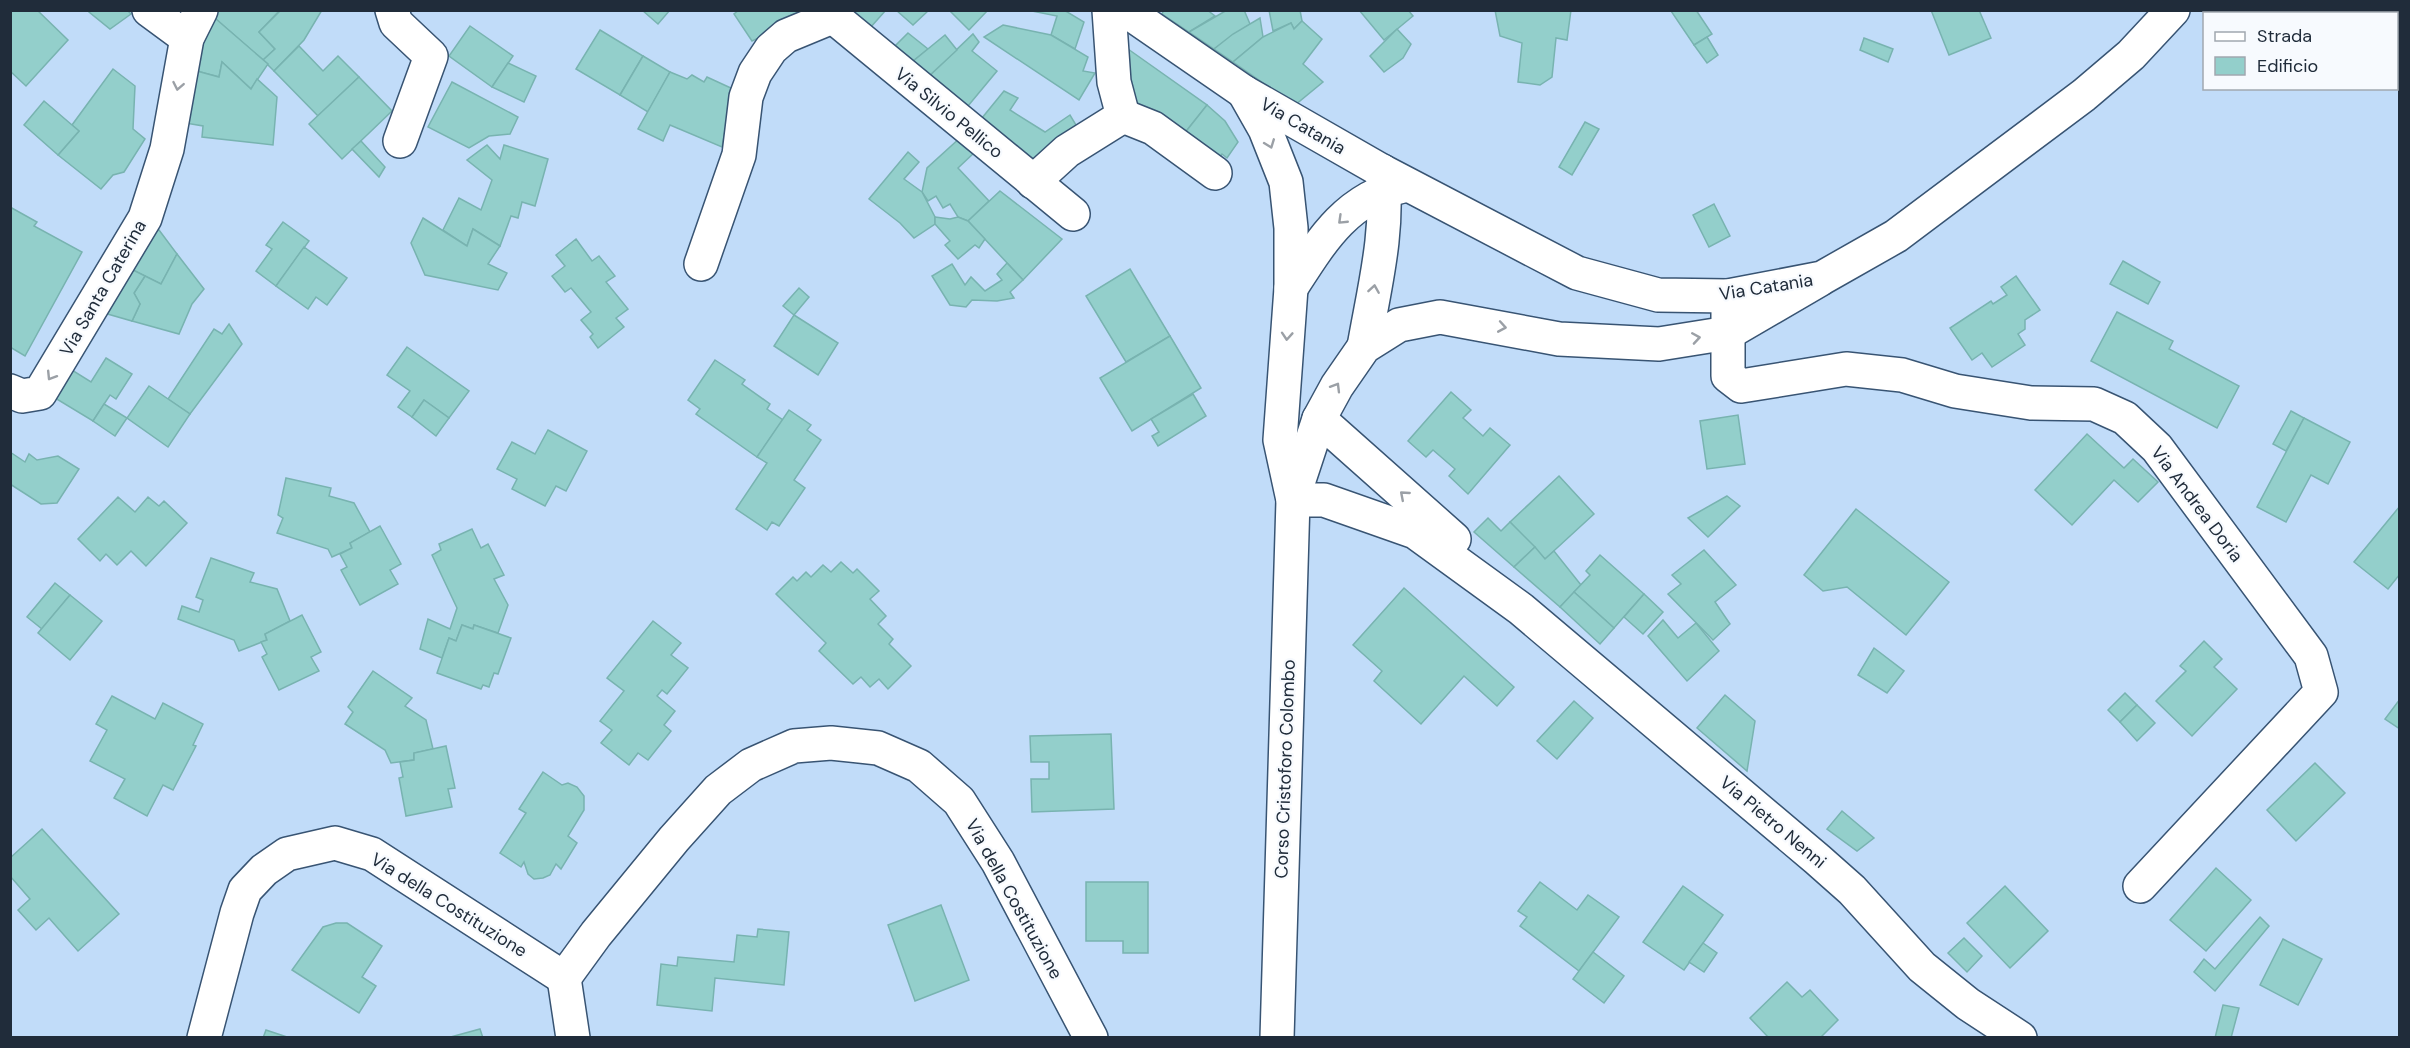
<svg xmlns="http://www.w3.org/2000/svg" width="2410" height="1048" font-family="'DM Sans',sans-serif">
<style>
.building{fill:#93cfcb;stroke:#78b3b0;stroke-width:1.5}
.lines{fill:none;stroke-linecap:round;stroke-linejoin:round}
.minor-casing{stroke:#385473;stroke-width:36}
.major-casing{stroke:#385473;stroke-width:36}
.minor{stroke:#fff;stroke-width:33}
.major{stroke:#fff;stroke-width:33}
.oneway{stroke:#9ba0a6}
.labels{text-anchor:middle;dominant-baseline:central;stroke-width:4.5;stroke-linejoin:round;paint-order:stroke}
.street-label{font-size:18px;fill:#202c3a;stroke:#f7fafe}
</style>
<rect width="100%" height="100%" fill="#c1dcf9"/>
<g class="building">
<path d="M10 10H37L68 40 26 86 10 71Z"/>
<path d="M90 10H127L131 14 110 29 89 12Z"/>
<path d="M211 10H280L259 32 275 49 263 60 209 13Z"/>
<path d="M281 10H322L304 40 274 71 263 60 275 49 259 32Z"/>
<path d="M642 10H670L658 24Z"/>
<path d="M739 10H798L804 17 752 41 734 14Z"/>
<path d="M850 10H886L870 28Z"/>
<path d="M896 10H929L913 25Z"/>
<path d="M949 10H988L969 30Z"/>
<path d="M1027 10H1064L1084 22 1075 49 1051 35 1057 16Z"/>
<path d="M1164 10H1207L1215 16 1189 32 1162 14Z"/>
<path d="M1227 10H1244L1250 24 1214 49 1189 32Z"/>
<path d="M1269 10H1300L1302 21 1294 29 1291 23 1273 31Z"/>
<path d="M1359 10H1408L1413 16 1384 40Z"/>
<path d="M1495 10H1571L1567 40 1556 38 1552 77 1540 85 1518 82 1522 43 1500 36Z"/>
<path d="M1696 10 1712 34 1694 45 1671 11Z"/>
<path d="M1931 10H1979L1991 38 1949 55Z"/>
<path d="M209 13 268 64 251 89 222 62 219 77 193 70Z"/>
<path d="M1260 18 1263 37 1233 62 1214 49 1233 34Z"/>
<path d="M1302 21 1322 39 1303 64 1323 82 1295 105 1233 62 1263 37 1291 23 1294 29Z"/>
<path d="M1003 25 1051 35 1088 57 1083 71 1095 73 1079 100 984 37Z"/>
<path d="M470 26 513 56 492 87 449 56Z"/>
<path d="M1397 29 1411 44 1403 58 1384 72 1370 56Z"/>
<path d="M600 30 643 56 620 95 576 69Z"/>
<path d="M908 33 928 49 912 62 894 47Z"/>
<path d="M973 34 979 42 972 51 997 71 968 106 929 76Z"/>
<path d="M945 35 957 50 929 76 912 62Z"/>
<path d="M1707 37 1718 55 1707 63 1694 45Z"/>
<path d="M1864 38 1893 49 1888 62 1860 50Z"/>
<path d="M299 46 323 71 338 56 359 77 318 116 274 71Z"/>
<path d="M1128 49 1207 105 1180 139 1124 93Z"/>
<path d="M643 56 670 72 648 112 620 95Z"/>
<path d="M222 62 251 89 257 79 277 97 273 145 202 137 203 126 185 123 193 70 219 77Z"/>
<path d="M508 63 536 76 524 102 492 87Z"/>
<path d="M113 69 135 86 133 129 145 139 124 172 113 175 101 189 58 155 79 131 72 125Z"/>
<path d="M670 72 687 79 692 75 704 82 707 77 733 89 722 147 670 125 663 141 638 129Z"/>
<path d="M359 77 392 111 342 159 309 124Z"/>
<path d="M452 82 518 117 510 134 489 136 469 148 428 127Z"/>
<path d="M1004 91 1018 98 1010 110 1045 132 1070 115 1079 130 1035 161 982 118Z"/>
<path d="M44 101 79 131 58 155 24 125Z"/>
<path d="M1207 105 1225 121 1238 142 1227 158 1222 154 1218 160 1180 139Z"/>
<path d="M1585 122 1599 129 1572 175 1559 167Z"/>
<path d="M961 137 976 151 958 168 989 201 968 221 958 217 950 204 943 208 936 196 928 201 922 192 927 168Z"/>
<path d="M361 141 385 167 379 177 352 149Z"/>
<path d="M487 145 500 159 504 145 548 159 535 206 522 202 518 218 511 216 500 246 473 229 467 246 443 230 459 198 481 210 492 180 467 160Z"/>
<path d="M908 152 919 162 904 179 922 192 935 217V224L914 238 900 223 869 199Z"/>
<path d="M1000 191 1062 239 1023 280 968 221Z"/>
<path d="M1714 204 1730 236 1709 247 1693 215Z"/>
<path d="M10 207 37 222 34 226 82 252 25 356 10 347Z"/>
<path d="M935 217 950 219 958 217 968 221 985 239 979 248 975 245 958 259 945 245 950 241 935 224Z"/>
<path d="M423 218 467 246 473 229 500 246 488 264 507 273 498 290 425 275 411 243Z"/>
<path d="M283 222 309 241 276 286 256 271 272 249 266 245Z"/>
<path d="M159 230 177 254 161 284 129 268 146 235Z"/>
<path d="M576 239 592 261 599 256 615 276 606 282 628 309 616 318 624 327 598 348 590 337 593 334 581 320 591 312 571 288 565 292 552 276 565 266 556 255Z"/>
<path d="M304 247 347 278 327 305 316 297 308 309 276 286Z"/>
<path d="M177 254 204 289 192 304 179 334 132 321 140 304 134 293 145 276 161 284Z"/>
<path d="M2123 261 2160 282 2148 304 2110 284Z"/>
<path d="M1007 263 1023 280 1010 292 1014 298 997 301 972 300 966 307 950 305 932 276 952 264 965 285 971 277 985 291 1002 280 997 274Z"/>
<path d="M129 268 145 276 134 293 140 304 132 321 104 313Z"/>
<path d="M1130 269 1170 336 1126 362 1086 296Z"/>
<path d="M2016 276 2040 310 2025 320V329L2018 334 2025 345 1992 367 1982 353 1972 360 1950 328 1991 301 1993 304 2007 295 2001 287Z"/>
<path d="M799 288 809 297 794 315 783 306Z"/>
<path d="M2117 312 2173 341 2169 349 2239 386 2217 428 2091 361Z"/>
<path d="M794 315 838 343 818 375 774 346Z"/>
<path d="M229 324 242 344 190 414 168 399 214 329 222 334Z"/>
<path d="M1170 336 1201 388 1132 431 1100 378Z"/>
<path d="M407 347 469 391 449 418 424 400 412 417 398 407 410 391 387 375Z"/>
<path d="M106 358 132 374 116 399 110 395 93 421 55 398 72 370 91 382Z"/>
<path d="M715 360 745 380 742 384 770 404 767 409 783 420 757 457 696 414 700 409 688 400Z"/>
<path d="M149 386 190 414 168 447 127 418Z"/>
<path d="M1451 392 1471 410 1463 418 1483 436 1490 428 1510 445 1468 494 1449 476 1455 469 1433 450 1426 457 1408 441Z"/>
<path d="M1193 394 1206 416 1158 446 1152 436 1159 432 1151 419Z"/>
<path d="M424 400 449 418 436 436 412 417Z"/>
<path d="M104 404 127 418 115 436 93 421Z"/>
<path d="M789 410 811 425 807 430 821 440 794 480 805 488 779 526 772 522 767 530 736 509 767 463 757 457Z"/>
<path d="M2291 411 2304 418 2286 451 2273 444Z"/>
<path d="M1738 415 1745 464 1707 469 1700 421Z"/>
<path d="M2304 418 2350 442 2328 484 2311 475 2286 522 2257 507Z"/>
<path d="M548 430 587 451 566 491 556 486 545 506 512 489 517 479 497 469 512 442 535 454Z"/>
<path d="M2087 434 2124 468 2133 459 2158 482 2138 502 2114 480 2072 525 2035 490Z"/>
<path d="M10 452 25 462 29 454 37 460 58 456 79 469 57 503 41 504 10 484Z"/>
<path d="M1559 476 1594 514 1545 559 1510 522Z"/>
<path d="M286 478 331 488 329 496 354 503 370 532 350 543 352 548 332 557 328 549 277 533 283 518 278 515Z"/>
<path d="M1727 496 1740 506 1708 537 1688 518Z"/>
<path d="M118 497 135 512 148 497 159 506 164 501 187 523 146 566 131 551 117 565 106 554 100 561 78 539Z"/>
<path d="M2400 506V574L2388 589 2354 562Z"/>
<path d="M1856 509 1949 582 1906 635 1847 587 1823 591 1804 575Z"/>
<path d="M1488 518 1501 531 1510 522 1535 547 1514 567 1474 532Z"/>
<path d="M380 526 401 564 390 570 398 584 360 605 341 570 347 567 340 554 352 548 350 543Z"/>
<path d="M472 529 481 548 488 544 504 575 494 579 508 605 498 633 474 625 473 629 462 625 456 641 449 638 442 658 420 649 428 619 450 629 457 608 432 555 441 550 439 544Z"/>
<path d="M1535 547 1545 559 1554 551 1581 585 1560 607 1514 567Z"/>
<path d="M1704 550 1736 585 1715 602 1730 624 1713 640 1668 594 1681 584 1672 575Z"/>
<path d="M1600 555 1644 594 1614 628 1574 592 1590 575 1586 571Z"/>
<path d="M211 558 254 573 250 582 277 589 290 621 265 634 267 640 239 651 234 640 178 619 182 606 199 612 203 600 196 597Z"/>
<path d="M841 562 853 573 857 569 879 591 870 599 886 616 878 624 893 639 889 644 911 666 888 689 879 679 870 687 861 677 853 684 819 651 826 643 776 594 793 577 797 581 806 572 811 577 823 565 831 572Z"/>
<path d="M55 583 70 595 42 629 27 617Z"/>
<path d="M1404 588 1514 687 1497 706 1464 676 1421 724 1374 681 1382 671 1353 645Z"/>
<path d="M1574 592 1614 628 1600 644 1560 607Z"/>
<path d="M1644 594 1663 612 1643 634 1624 617Z"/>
<path d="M70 595 102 621 70 660 38 633Z"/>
<path d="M302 615 321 652 311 657 319 671 279 690 262 657 267 654 261 642 267 640 265 634Z"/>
<path d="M1663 620 1678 638 1696 623 1719 651 1687 681 1648 636Z"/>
<path d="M653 621 681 643 671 655 688 668 667 694 662 690 657 696 675 711 664 725 671 731 648 760 638 753 629 765 601 743 612 730 600 721 624 691 607 678Z"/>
<path d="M462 625 473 629 474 625 511 638 498 674 494 673 489 687 483 685 481 689 437 673 449 638 456 641Z"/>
<path d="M2204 641 2222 659 2214 667 2237 689 2192 736 2156 701 2186 671 2180 666Z"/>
<path d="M1874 648 1904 671 1887 693 1858 675Z"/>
<path d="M373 671 412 698 405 706 426 720 433 749 414 753V760L391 763 385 750 345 724 353 712 348 707Z"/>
<path d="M2125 693 2137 705 2120 722 2108 710Z"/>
<path d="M1725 695 1755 721 1747 771 1697 728Z"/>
<path d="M112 696 155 719 163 703 203 724 193 745 196 746 173 790 163 785 147 816 114 798 125 779 90 761 107 730 96 724Z"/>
<path d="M2400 699V729L2385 719Z"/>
<path d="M1574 701 1593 718 1557 759 1537 741Z"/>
<path d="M2137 705 2155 723 2137 741 2120 722Z"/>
<path d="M1111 734 1114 809 1032 812 1031 779H1049V762H1031L1030 736Z"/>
<path d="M446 746 455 788 448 789 452 807 406 816 399 778 403 777 400 762 414 760V753Z"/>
<path d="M2315 763 2345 793 2296 841 2267 810Z"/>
<path d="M543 772 562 785 568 783 577 787 584 796V810L568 836 577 843 561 869 556 864 550 875 543 878 534 879 528 874 524 862 521 867 500 853 526 813 519 809Z"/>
<path d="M1842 811 1874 838 1857 851 1827 829Z"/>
<path d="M42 829 119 914 78 951 49 918 36 930 18 910 30 899 10 876V858Z"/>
<path d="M2216 868 2251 900 2206 951 2170 920Z"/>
<path d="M1086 882H1148V953H1123V941H1086Z"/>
<path d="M1540 882 1577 910 1588 895 1619 917 1579 971 1520 926 1527 917 1518 911Z"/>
<path d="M1683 886 1723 915 1684 970 1643 942Z"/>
<path d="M2005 886 2048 931 2010 968 1967 923Z"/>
<path d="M941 905 969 980 915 1001 888 925Z"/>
<path d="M2260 917 2269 926 2215 991 2194 972 2204 959 2215 969Z"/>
<path d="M336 923H347L382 946 362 977 376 986 359 1013 292 970 323 927Z"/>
<path d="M758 929 789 932 784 985 715 978 712 1011 657 1005 661 964 677 966 678 957 734 962 737 935 757 937Z"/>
<path d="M1964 938 1982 956 1967 972 1948 953Z"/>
<path d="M2283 939 2322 959 2298 1005 2260 985Z"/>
<path d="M1703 943 1717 953 1704 972 1689 962Z"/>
<path d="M1593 952 1624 976 1604 1003 1573 979Z"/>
<path d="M1787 982 1802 997 1810 990 1838 1020 1820 1038H1769L1750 1018Z"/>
<path d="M2223 1005 2239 1008 2231 1038H2215Z"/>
<path d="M480 1029 483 1038H447Z"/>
<path d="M266 1030 290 1038H263Z"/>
</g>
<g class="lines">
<g class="minor-casing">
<g id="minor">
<path d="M149 10 187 38"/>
<path d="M392 10 396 23 431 56 400 141"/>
<path d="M825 10 1073 214"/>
<path d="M1244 92 1265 129 1286 182 1291 228V288L1280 440 1293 500 1277 1038"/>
<path d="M1123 116 1153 128 1215 173"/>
<path d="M1033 182 1067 151 1123 116 1114 82 1109 10"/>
<path d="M701 264 739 155 746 97 755 73 771 49 786 36 832 17"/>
<path d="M1291 288C1320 243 1346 198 1403 186"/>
<path d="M1728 296V376L1741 386 1846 369 1902 375 1955 391 2031 403 2094 404 2125 418 2157 448 2311 656 2321 692 2140 886"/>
<path d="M1364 347C1374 289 1390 229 1382 171"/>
<path d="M10 391 22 396 40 393 145 218 167 149 187 38 201 10"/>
<path d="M1319 419 1454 539"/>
<path d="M1293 498 1319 419 1337 386 1364 347 1399 325 1440 317 1559 339 1659 344 1728 333 1819 280"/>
<path d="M1293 500H1324L1415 532 1521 609 1817 859 1852 890 1922 967 1968 1004 2020 1038"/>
<path d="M564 978 573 1038"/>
<path d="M204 1038 237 913 245 890 264 870 287 854 335 843 372 854 564 978 596 934 674 839 718 790 751 765 794 746 831 743 878 748 919 766 959 801 998 862 1091 1038"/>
</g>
</g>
<g class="major-casing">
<path id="major" d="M1125 10 1244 92 1382 171 1577 273 1658 295 1728 296 1822 278 1896 236 2084 95 2131 55 2173 10"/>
</g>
<use href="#minor" class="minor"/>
<use href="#major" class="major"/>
</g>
<defs><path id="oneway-chevron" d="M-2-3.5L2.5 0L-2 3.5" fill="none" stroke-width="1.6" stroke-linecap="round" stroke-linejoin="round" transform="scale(1.5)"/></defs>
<g class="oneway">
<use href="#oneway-chevron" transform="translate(178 86) rotate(101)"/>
<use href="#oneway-chevron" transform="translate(1270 144) rotate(69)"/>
<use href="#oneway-chevron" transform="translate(1342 220) rotate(136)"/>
<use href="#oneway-chevron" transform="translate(1374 289) rotate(-81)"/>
<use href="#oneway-chevron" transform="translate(1502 327) rotate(10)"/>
<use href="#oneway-chevron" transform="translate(1287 336) rotate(94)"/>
<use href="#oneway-chevron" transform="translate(1696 338) rotate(-9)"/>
<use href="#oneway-chevron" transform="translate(51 376) rotate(122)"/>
<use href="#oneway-chevron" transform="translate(1336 387) rotate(-59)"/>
<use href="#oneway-chevron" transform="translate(1404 495) rotate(-139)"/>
</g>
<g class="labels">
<g class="street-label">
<text transform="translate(949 113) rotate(39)">Via Silvio Pellico</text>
<text transform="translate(1303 126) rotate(30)">Via Catania</text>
<text transform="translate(1766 287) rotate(-9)">Via Catania</text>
<text transform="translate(103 288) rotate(-60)">Via Santa Caterina</text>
<text transform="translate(2197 504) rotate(53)">Via Andrea Doria</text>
<text transform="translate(1285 769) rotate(-88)">Corso Cristoforo Colombo</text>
<text transform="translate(1773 822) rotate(40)">Via Pietro Nenni</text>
<text transform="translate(1014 899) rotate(61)">Via della Costituzione</text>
<text transform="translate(449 905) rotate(32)">Via della Costituzione</text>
</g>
</g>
<rect width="2410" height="1048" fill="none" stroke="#202c3a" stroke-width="24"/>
<rect x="2203" y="12" width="195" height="78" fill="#f7fafe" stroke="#a1a8b0" stroke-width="1.5"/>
<rect x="2215" y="32" width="30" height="9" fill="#ffffff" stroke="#a1a8b0" stroke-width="1.5"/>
<text x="2257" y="42" font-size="18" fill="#202c3a">Strada</text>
<rect x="2215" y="57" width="30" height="18" fill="#93cfcb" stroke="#a1a8b0" stroke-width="1.5"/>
<text x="2257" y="72" font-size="18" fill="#202c3a">Edificio</text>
</svg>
